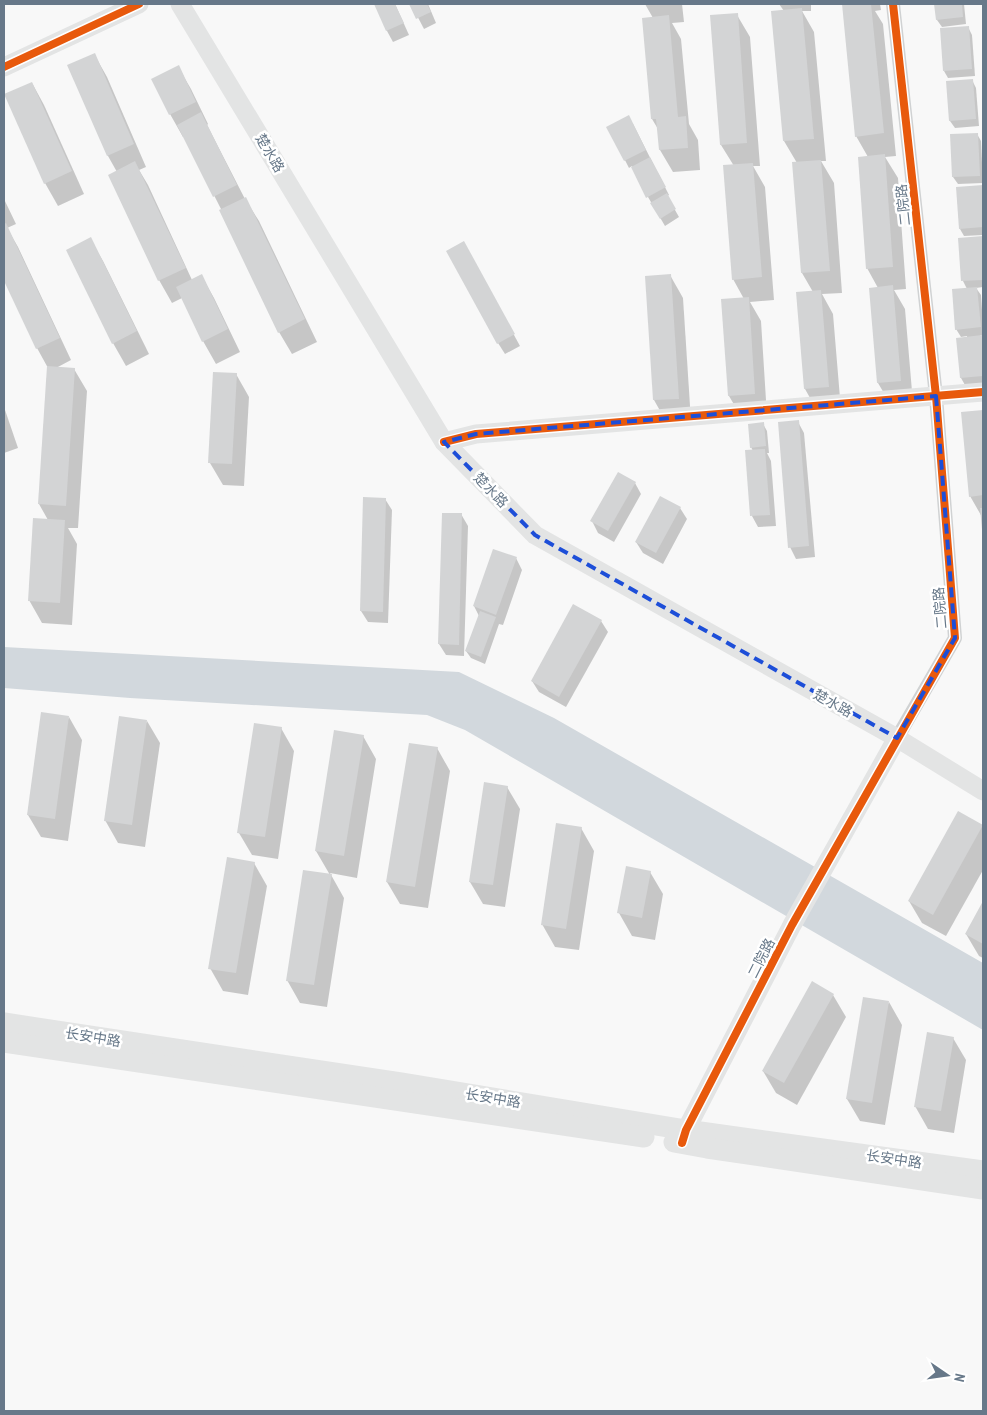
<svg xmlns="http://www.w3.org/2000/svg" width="987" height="1415" font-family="'PT Sans Narrow','Noto Sans SC',sans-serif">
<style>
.water{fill:#d2d8dd}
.shadow{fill:#0003}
.building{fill:#d3d4d5}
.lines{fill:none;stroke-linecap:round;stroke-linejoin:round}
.street{stroke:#d0d2d3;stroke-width:14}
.secondary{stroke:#e3e4e4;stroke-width:19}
.primary{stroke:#e3e4e4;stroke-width:21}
.cycleway-casing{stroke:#fff;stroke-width:11}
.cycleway{stroke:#e8590c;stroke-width:8}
.marked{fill:none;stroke:#1d4ed8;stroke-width:4;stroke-dasharray:10 6;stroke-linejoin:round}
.labels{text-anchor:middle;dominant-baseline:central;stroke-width:5;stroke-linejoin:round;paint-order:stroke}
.street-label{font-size:14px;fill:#677889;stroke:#fff}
</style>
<rect width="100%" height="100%" fill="#f8f8f8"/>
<path class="water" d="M4 647 459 672 554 718 983 963V1030L465 730 427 715 130 698 4 688Z"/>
<g class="shadow">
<path d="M375 4H395L409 35 393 42 387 31Z"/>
<path d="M411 4H428L436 23 424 29Z"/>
<path d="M645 4H682L684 22 672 23 681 39 689 124 698 140 700 170 673 172 660 150 658 129 652 119 653 18Z"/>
<path d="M779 4H811V11H802L814 32 826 161H821L834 183 842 293 822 294 833 314 841 410 818 412 805 389 797 294 813 292 802 273 797 163 784 141 773 12 784 11Z"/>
<path d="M843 4H880L881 10 875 11 883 24 896 156 885 157 898 178 906 289 894 290 905 309 913 403 891 405 878 383V288L867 268 868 157 856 136Z"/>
<path d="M936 4H964L966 24 942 27 937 20Z"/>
<path d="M737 15 750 37 760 166H753L765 187 774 300 750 302 761 321 767 416 742 418 729 396 744 299 733 279 734 166 721 145 712 17Z"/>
<path d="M968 27 972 35 975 76 948 78 944 71Z"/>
<path d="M94 54 107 77 146 167 139 170 148 185 192 280 201 275 214 298 240 352 216 364 203 341 182 298 172 303 159 280 117 172 108 156 69 66Z"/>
<path d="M178 67 191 89 208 124 207 125 245 199 259 221 317 342 292 354 279 332 222 211 184 136 183 137 170 114Z"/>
<path d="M972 80 976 88 979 126 955 128 950 121 947 82Z"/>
<path d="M32 83 44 105 84 194 58 206 45 183Z"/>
<path d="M633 124 669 195 667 196 679 217 665 226 648 197 632 166 629 168 608 127Z"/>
<path d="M977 134 981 141 983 183 958 184 953 177Z"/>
<path d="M982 187 983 189V235L964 236 960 229Z"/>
<path d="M4 199 16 224 7 228 18 247 71 360 56 368 74 369 87 391 78 528H68L77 544 72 625 42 623 29 600 48 520 39 504 48 368 37 348 4 278Z"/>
<path d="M983 237V287L976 288 981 295 983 324V335H980L983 340V383L965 385 961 378 957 339 967 338V336L961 337 956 329 967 289 963 281 960 239Z"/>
<path d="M90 239 103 261 149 354 126 366 113 343Z"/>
<path d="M470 254 520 346 505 354 498 343Z"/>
<path d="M670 275 683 298 691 421 667 423 654 400 646 277Z"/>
<path d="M236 374 249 397 244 486 223 485 210 463Z"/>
<path d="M4 407 18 448 4 453Z"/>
<path d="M982 411 983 412V531L982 517 970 496Z"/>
<path d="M798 422 804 433 815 557 796 559 790 547Z"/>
<path d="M763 424 767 431 769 453H767L771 461 776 526 758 527 752 516 753 451 751 447Z"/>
<path d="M635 483 641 494 614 542 598 533 592 521Z"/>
<path d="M385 499 392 510 388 623 368 622 361 611Z"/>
<path d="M680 508 687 519 663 564 643 553 636 542Z"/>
<path d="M461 514 468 526 464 656 446 655 439 644Z"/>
<path d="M516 558 522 570 503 625 499 624 485 664 471 658 466 651 479 616 474 606Z"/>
<path d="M601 621 608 632 566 707 539 692 532 681Z"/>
<path d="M69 717 82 740 68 841 41 837 28 815Z"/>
<path d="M147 721 160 743 145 847 118 843 105 820Z"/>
<path d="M281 728 294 751 278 859 252 855 239 833Z"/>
<path d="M363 736 376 759 357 878 330 873 344 898 327 1007 300 1003 287 980 330 875 316 851Z"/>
<path d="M437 748 450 771 428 908 400 904 387 882Z"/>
<path d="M507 787 520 809 505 907 483 904 470 882Z"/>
<path d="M982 826 983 828V870L946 936 922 923 909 901Z"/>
<path d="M581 828 594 851 579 950 555 947 542 924Z"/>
<path d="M254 863 267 886 248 995 223 991 210 968Z"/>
<path d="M650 872 663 894 655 940 632 936 619 913Z"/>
<path d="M983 904V958L979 956 966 934Z"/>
<path d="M833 995 846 1017 797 1105 776 1093 763 1071Z"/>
<path d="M889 1002 902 1025 885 1125 860 1121 847 1099Z"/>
<path d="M953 1038 966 1060 954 1133 928 1129 915 1106Z"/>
</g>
<g class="building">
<path d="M374 4H395L404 23 386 31Z"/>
<path d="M409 4H427L431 12 416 19Z"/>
<path d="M842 4H871L884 133 855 137Z"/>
<path d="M934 4H962L963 17 936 20Z"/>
<path d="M802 8 814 139 783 141 771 11Z"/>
<path d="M738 13 747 143 720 145 710 15Z"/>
<path d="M669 15 678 117 686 116 688 148 659 150 656 119H651L642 18Z"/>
<path d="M969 26 972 69 943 71 940 28Z"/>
<path d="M95 53 134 144 107 156 67 65Z"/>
<path d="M179 65 196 102 169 115 151 79Z"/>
<path d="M973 79 976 119 949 121 946 81Z"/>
<path d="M32 82 72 171 44 184 4 94Z"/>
<path d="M201 112 237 185 213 197 177 125Z"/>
<path d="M629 115 646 150 624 161 606 127Z"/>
<path d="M978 133 980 176 952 177 950 134Z"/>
<path d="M885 154 893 267 866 269 858 157Z"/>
<path d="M650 157 666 187 646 198 631 167Z"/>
<path d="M821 160 830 271 801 273 792 162Z"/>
<path d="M135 161 186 268 158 281 108 175Z"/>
<path d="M753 163 762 277 732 280 723 165Z"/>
<path d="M983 185V227L959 229 956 187Z"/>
<path d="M667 193 676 209 660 219 650 203Z"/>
<path d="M246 197 305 319 278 333 219 210Z"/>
<path d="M6 223 60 338 36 349 4 281V224Z"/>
<path d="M983 236V280L961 281 958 238Z"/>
<path d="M91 237 137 331 112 344 66 250Z"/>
<path d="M464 241 515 334 497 344 446 251Z"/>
<path d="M202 274 228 329 202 342 176 287Z"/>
<path d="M671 274 679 399 653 400 645 276Z"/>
<path d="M893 285 901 381 877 383 869 288Z"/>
<path d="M977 287 981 327 955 330 952 289Z"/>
<path d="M821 290 829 387 804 389 796 292Z"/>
<path d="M749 297 755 394 728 396 721 299Z"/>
<path d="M982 335 983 376 960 378 956 338Z"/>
<path d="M47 366 75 368 66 506 38 504Z"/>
<path d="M213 372 237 373 232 464 208 463Z"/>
<path d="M983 410V495L969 497 961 412Z"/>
<path d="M799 420 809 546 788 548 778 422Z"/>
<path d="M764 422 766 446 750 448 748 424Z"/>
<path d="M765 449 770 515 750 516 745 450Z"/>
<path d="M618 472 636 482 608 531 590 521Z"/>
<path d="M660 496 681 507 656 553 635 542Z"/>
<path d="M363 497 386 498 383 612 360 611Z"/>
<path d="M980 508H983V530H982Z"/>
<path d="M442 513H462L459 645 438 644Z"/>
<path d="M33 518 65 520 60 603 28 601Z"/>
<path d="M493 549 517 557 496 615 473 606Z"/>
<path d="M573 604 602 620 559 697 531 681Z"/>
<path d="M480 611 496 617 481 657 465 651Z"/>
<path d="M41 712 69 716 55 819 27 815Z"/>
<path d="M119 716 147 720 132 825 104 821Z"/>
<path d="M254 723 282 727 265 837 237 833Z"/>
<path d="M334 730 364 735 344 856 315 851Z"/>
<path d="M409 743 438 747 415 887 386 882Z"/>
<path d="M484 782 508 786 493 885 469 882Z"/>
<path d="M958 811 983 825 933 915 908 901Z"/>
<path d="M556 823 582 827 566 929 541 925Z"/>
<path d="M227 857 255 862 236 973 208 969Z"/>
<path d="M626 866 651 871 642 918 617 913Z"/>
<path d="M303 870 332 874 314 985 286 981Z"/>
<path d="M983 901V944L965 934Z"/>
<path d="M812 981 834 994 784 1083 762 1071Z"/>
<path d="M863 997 889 1001 872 1103 846 1099Z"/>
<path d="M927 1032 954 1037 941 1111 914 1107Z"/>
</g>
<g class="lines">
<path class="street" d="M893 4 936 396 955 638 897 738"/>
<g class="secondary">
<path d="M180 4 444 442 535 535 897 738 983 791"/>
<path d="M4 67 139 4"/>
<path d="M444 442 476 434 983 392"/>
<path d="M682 1142 686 1130 792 925 897 738"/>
</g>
<g class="primary">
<path d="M4 1023 401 1083 686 1130 983 1171"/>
<path d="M4 1042 644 1137"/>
<path d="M674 1142 707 1148 983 1189"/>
</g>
<g class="cycleway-casing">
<g id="cycleway">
<path d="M4 67 139 4"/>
<path d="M444 442 476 434 983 392"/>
<path d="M682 1143 686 1130 792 925 955 638 936 396 893 4"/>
</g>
</g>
<use href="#cycleway" class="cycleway"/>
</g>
<path class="marked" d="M936 396 955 638 897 738 535 535 444 442 476 434Z"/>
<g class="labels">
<g class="street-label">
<text transform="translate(270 153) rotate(59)">楚水路</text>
<text transform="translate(903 205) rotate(-96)">二院路</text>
<text transform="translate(491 490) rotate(46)">楚水路</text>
<text transform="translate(940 608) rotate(-95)">二院路</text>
<text transform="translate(833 703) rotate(29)">楚水路</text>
<text transform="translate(761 958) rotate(-63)">二院路</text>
<text transform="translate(93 1037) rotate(9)">长安中路</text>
<text transform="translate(493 1098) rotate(9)">长安中路</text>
<text transform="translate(894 1159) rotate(8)">长安中路</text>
</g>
</g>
<rect width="987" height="1415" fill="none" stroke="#677889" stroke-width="10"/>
<g transform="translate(947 1375) rotate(103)" stroke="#ffffff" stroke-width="4" paint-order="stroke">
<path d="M0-4L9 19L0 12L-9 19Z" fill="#677889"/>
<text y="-8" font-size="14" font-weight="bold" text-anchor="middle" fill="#677889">N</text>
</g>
</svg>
